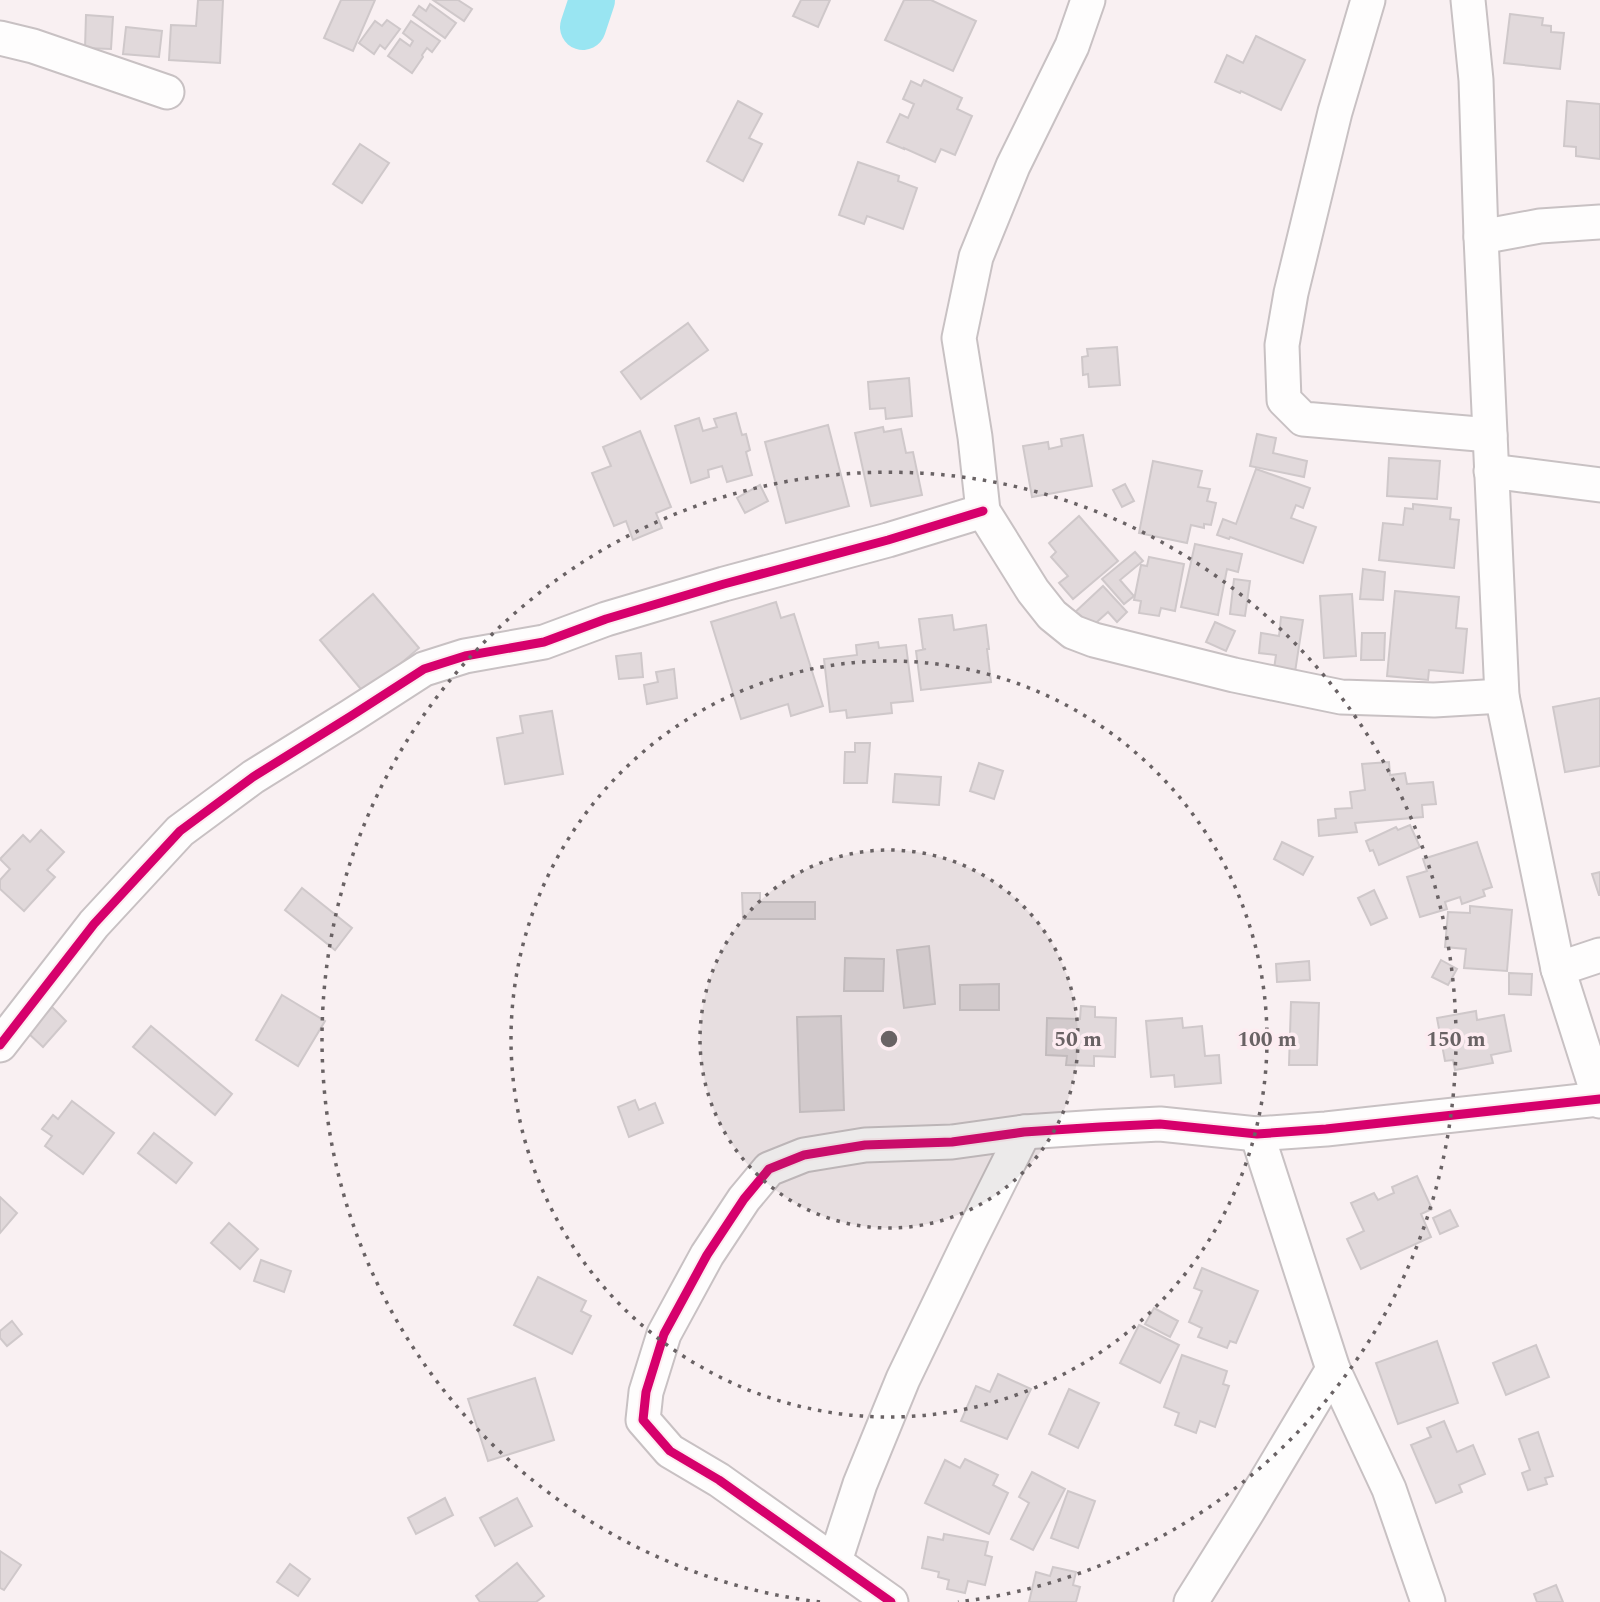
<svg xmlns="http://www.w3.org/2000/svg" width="1600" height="1602" font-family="Spectral,serif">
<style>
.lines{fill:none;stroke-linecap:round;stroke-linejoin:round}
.river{stroke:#99e5f2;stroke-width:46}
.building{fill:#e1d9db;stroke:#cfc8ca;stroke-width:2}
.minor-casing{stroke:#c8c1c3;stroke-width:37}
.minor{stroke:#fefdfd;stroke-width:33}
.cycleway-casing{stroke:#fdecf1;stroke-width:13}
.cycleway{stroke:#d6006c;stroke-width:9}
.ring{fill:none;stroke:#696264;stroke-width:3.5;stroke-dasharray:3.5 7}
.centre{fill:#696264;stroke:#fdecf1;stroke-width:3.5}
.ring-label{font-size:21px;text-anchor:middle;font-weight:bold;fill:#696264;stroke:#fdecf1;stroke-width:7;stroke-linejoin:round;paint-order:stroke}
</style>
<rect width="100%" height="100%" fill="#f9f0f2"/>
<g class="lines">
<path class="river" d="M583 27 592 0"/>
</g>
<g class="building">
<path d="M198 0H223L220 63 169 60 171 25 196 26Z"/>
<path d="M341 0H375L353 51 324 38Z"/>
<path d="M433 0H458L472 9 464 21Z"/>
<path d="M801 0H830L818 27 793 16Z"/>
<path d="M904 0H931L976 21 953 71 885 40Z"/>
<path d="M430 4 456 23 445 38 413 15 419 6 426 11Z"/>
<path d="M1510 14 1543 18 1542 25 1551 26V32L1564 33 1560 69 1504 63Z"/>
<path d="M86 15 113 17 111 49 85 48Z"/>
<path d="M387 20 400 29 385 49 380 45 374 54 359 43 375 21 382 26Z"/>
<path d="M411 21 440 41 432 52 427 48 422 55 423 57 412 73 388 56 400 39 410 46 413 41 403 33Z"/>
<path d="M126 27 162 31 159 57 123 54Z"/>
<path d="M1256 36 1305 60 1281 110 1241 91 1240 93 1215 82 1227 55 1243 63Z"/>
<path d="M924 80 962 98 957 109 972 116 955 155 941 149 935 162 904 148V149L887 142 900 114 908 118 914 104 903 99 911 81 921 86Z"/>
<path d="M738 101 762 114 749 138 762 144 743 181 707 161Z"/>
<path d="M1567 101 1600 104V159L1576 156V147L1564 146Z"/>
<path d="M360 144 389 163 362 203 333 184Z"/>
<path d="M858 162 899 176 898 181 917 188 903 229 867 216 864 224 839 215Z"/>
<path d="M688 323 708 350 641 399 621 372Z"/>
<path d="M1117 347 1120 385 1089 387 1088 374 1083 375 1082 357 1088 356 1087 349Z"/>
<path d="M909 378 912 416 886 419 885 408 870 409 868 382Z"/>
<path d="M736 413 742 435 746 434 750 450 746 452 752 475 727 482 722 466 708 470 709 477 691 483 675 426 699 418 703 431 717 427 714 419Z"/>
<path d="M828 425 849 506 786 523 765 442Z"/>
<path d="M883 427 884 432 901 429 906 453 913 452 922 495 871 506 855 433Z"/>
<path d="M640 431 671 507 656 513 662 528 633 540 626 521 614 526 592 473 611 466 603 447Z"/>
<path d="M1257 434 1276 438 1273 453 1307 461 1304 477 1250 466Z"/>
<path d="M1083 435 1092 486 1032 497 1023 446 1048 442 1049 449 1062 446 1061 439Z"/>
<path d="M1389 458 1440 461 1437 499 1387 496Z"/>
<path d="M1153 461 1202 471 1198 487 1210 489 1207 501 1216 503 1211 525 1204 524V528L1191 525 1187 543 1139 533Z"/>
<path d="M1256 469 1310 488 1303 508 1296 505 1291 518 1316 527 1303 563 1230 537 1229 539 1217 535 1223 519 1236 524Z"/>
<path d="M1125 484 1134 501 1122 507 1113 490Z"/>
<path d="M760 485 768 501 745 513 737 498Z"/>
<path d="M1413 504 1451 508 1450 519 1459 520 1454 568 1379 560 1383 523 1403 525 1405 508 1413 509Z"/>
<path d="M1079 516 1118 561 1073 599 1059 583 1068 576 1051 557 1056 552 1049 543Z"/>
<path d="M1195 544 1242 554 1238 572 1227 569 1218 615 1181 607Z"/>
<path d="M1135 552 1143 561 1120 580 1134 596 1124 604 1102 579Z"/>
<path d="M1149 557 1184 564 1175 611 1161 608 1159 616 1139 613 1141 601 1134 600 1141 565 1147 566Z"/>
<path d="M1363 569 1385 572 1383 600 1360 599Z"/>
<path d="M1234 579 1250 581 1245 616 1230 614Z"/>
<path d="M1103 586 1127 612 1117 622 1108 612 1088 630 1073 614Z"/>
<path d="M1395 591 1459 597 1456 628 1467 629 1463 673 1429 670 1428 680 1387 676Z"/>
<path d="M373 594 419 648 365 694 320 640Z"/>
<path d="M1352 594 1356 656 1324 658 1320 596Z"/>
<path d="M776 602 781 618 794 614 823 706 791 716 788 704 741 719 711 622Z"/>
<path d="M952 615 954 630 986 625 989 649H987L991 682 921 690 916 651 926 649H923L919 619Z"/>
<path d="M1281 617 1303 620 1295 672 1274 669 1276 655 1259 653 1261 633 1279 636Z"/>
<path d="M1215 622 1235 631 1226 651 1206 642Z"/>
<path d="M1362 633H1385L1384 660H1361Z"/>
<path d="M878 642 879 648 906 645 913 701 891 703 892 713 847 718 846 710 830 712 824 659 857 655 856 645Z"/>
<path d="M641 653 643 677 619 679 616 656Z"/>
<path d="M674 669 677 698 647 704 644 685 658 682 656 672Z"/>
<path d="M1600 698V766L1565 772 1553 707Z"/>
<path d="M552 711 563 774 505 784 497 738 523 733 520 716Z"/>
<path d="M855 743H870L867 783H844L845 752H855Z"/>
<path d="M1389 762 1390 775 1405 773 1407 784 1433 782 1436 804 1422 805 1423 817 1355 823 1357 832 1319 836 1318 820 1336 818 1335 809 1352 808 1350 792 1365 790 1362 764Z"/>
<path d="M979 763 1003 771 994 799 970 791Z"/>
<path d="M895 774 941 777 939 805 893 802Z"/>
<path d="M1410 825 1420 847 1379 865 1373 850 1370 851 1366 841 1396 827 1398 830Z"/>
<path d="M41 830 64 852 47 870 55 877 24 911 0 889V880L10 869 0 859 23 835 30 842Z"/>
<path d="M1282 842 1313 857 1303 875 1274 859Z"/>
<path d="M1477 842 1492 887 1483 890 1485 896 1462 904 1460 897 1445 902 1447 909 1420 917 1407 877 1427 871 1423 859Z"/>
<path d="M1600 872V895H1599L1592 874Z"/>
<path d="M302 888 352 928 335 950 285 910Z"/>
<path d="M1374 890 1387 918 1371 925 1358 898Z"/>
<path d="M742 893H760V902H815V919H743Z"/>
<path d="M1470 906 1512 910 1507 971 1464 968 1466 949 1445 947 1448 912 1470 913Z"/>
<path d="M929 946 935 1004 904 1008 897 950Z"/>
<path d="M845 958 884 959 883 991H844Z"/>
<path d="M1441 960 1457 969 1448 985 1432 977Z"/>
<path d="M1309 961 1310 980 1277 982 1276 964Z"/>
<path d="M1509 973 1532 974 1531 995 1509 994Z"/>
<path d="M999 984V1010H960V985Z"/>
<path d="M282 995 325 1021 298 1066 256 1040Z"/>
<path d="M1291 1002 1319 1003 1317 1065H1289Z"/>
<path d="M1081 1006 1095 1007V1017L1116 1018 1115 1057 1094 1056V1066L1066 1065 1067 1056 1046 1055 1047 1018 1080 1019Z"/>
<path d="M52 1007 66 1021 43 1047 28 1033Z"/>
<path d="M1476 1011 1477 1020 1504 1015 1511 1051 1491 1055 1493 1063 1455 1070 1453 1060 1445 1061 1437 1018Z"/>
<path d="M841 1016 844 1110 800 1112 797 1017Z"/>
<path d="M1182 1018 1183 1028 1202 1026 1205 1056 1219 1055 1221 1083 1175 1087 1174 1075 1151 1077 1146 1021Z"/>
<path d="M151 1026 232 1094 215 1115 133 1047Z"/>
<path d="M635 1100 639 1110 655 1103 663 1123 629 1137 618 1107Z"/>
<path d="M72 1101 114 1133 83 1174 45 1146 52 1136 42 1129 53 1115 58 1119Z"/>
<path d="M154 1133 192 1163 176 1183 138 1153Z"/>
<path d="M1417 1176 1432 1209 1421 1214 1431 1237 1361 1269 1347 1239 1364 1231 1351 1203 1374 1193 1378 1200 1394 1193 1392 1187Z"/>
<path d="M0 1197 17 1213 0 1233Z"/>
<path d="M1450 1210 1458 1226 1440 1234 1433 1218Z"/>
<path d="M229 1223 258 1249 240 1269 211 1243Z"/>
<path d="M261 1260 291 1271 284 1292 254 1281Z"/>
<path d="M1202 1268 1258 1291 1236 1343 1230 1341 1227 1348 1198 1337 1202 1328 1189 1322 1202 1291 1194 1288Z"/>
<path d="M538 1277 586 1301 581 1311 591 1316 572 1354 514 1325Z"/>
<path d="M1154 1308 1178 1321 1170 1337 1145 1324Z"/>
<path d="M12 1321 22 1334 7 1346 0 1338V1331Z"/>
<path d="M1139 1325 1179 1345 1160 1383 1120 1363Z"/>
<path d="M1437 1341 1458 1403 1398 1424 1376 1363Z"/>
<path d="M1536 1345 1549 1377 1506 1395 1493 1363Z"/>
<path d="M1182 1355 1227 1371 1223 1384 1229 1386 1215 1427 1200 1421 1196 1433 1175 1425 1179 1413 1164 1407Z"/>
<path d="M998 1374 1031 1389 1007 1439 961 1421 976 1386 990 1392Z"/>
<path d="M535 1378 554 1440 488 1461 468 1399Z"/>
<path d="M1069 1389 1099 1403 1078 1448 1049 1434Z"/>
<path d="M1444 1421 1457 1452 1473 1445 1485 1474 1459 1485 1462 1492 1436 1503 1411 1445 1431 1437 1427 1428Z"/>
<path d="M1538 1432 1553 1476 1545 1478 1547 1484 1528 1490 1522 1473 1530 1470 1519 1439Z"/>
<path d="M965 1459 998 1475 993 1485 1008 1493 989 1534 925 1503 945 1460 960 1468Z"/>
<path d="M1032 1472 1065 1489 1033 1550 1011 1539 1029 1503 1019 1497Z"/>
<path d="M1068 1491 1095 1501 1078 1548 1051 1538Z"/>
<path d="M445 1498 453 1515 416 1534 408 1518Z"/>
<path d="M517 1498 532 1526 495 1546 480 1518Z"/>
<path d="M944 1534 988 1542 985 1555 992 1557 985 1585 968 1581 965 1593 947 1589 949 1580 938 1577 939 1572 922 1568 928 1537 943 1540Z"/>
<path d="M0 1551 21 1565 4 1590 0 1588Z"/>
<path d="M517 1563 544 1596 536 1602H480L476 1596Z"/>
<path d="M290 1564 310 1579 298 1596 277 1582Z"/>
<path d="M1053 1567 1076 1572 1073 1585 1080 1587 1076 1602H1029L1036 1572 1050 1576Z"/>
<path d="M1556 1585 1563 1602H1537L1534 1594Z"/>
</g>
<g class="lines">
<g class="minor-casing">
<g id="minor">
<path d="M1088 0 1072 46 1013 166 976 257 959 338 975 437 983 511 1033 591 1052 615 1073 632 1094 640 1234 675 1341 697 1434 700 1502 696"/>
<path d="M1368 0 1335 112 1291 293 1282 345 1284 400 1303 419 1490 435"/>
<path d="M1468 0 1476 80 1481 237 1502 696 1558 969 1600 1101"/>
<path d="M0 38 33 46 167 92"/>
<path d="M1481 237 1540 226 1600 222"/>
<path d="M1491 471 1600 485"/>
<path d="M1558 969 1600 955"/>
<path d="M0 1045 94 924 180 831 253 777 351 716 424 669 465 656 544 642 606 619 724 584 888 540 983 511"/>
<path d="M1257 1134 1333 1369 1389 1489 1428 1602"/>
<path d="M835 1561 860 1484 903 1379 969 1242 1024 1132"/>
<path d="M891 1602 719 1480 670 1451 643 1420 646 1392 664 1334 707 1255 744 1199 769 1169 804 1155 865 1145 952 1142 1024 1132 1100 1127 1160 1124 1257 1134 1326 1129 1600 1099"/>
<path d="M1191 1602 1248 1511 1333 1369"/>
</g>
</g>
<use href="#minor" class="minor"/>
<g class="cycleway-casing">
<g id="cycleway">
<path d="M0 1045 94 924 180 831 253 777 351 716 424 669 465 656 544 642 606 619 724 584 888 540 983 511"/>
<path d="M891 1602 719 1480 670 1451 643 1420 646 1392 664 1334 707 1255 744 1199 769 1169 804 1155 865 1145 952 1142 1024 1132 1100 1127 1160 1124 1257 1134 1326 1129 1600 1099"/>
</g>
</g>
<use href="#cycleway" class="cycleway"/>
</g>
<circle cx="889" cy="1039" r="189" fill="#696264" fill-opacity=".12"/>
<g class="ring">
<circle cx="889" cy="1039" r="189"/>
<circle cx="889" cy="1039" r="378"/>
<path d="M820 1602A567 567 0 1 1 958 1602"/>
</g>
<circle cx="889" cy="1039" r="10" class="centre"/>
<g class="ring-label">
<text x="1078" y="1046">50 m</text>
<text x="1267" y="1046">100 m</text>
<text x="1456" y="1046">150 m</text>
</g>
</svg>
